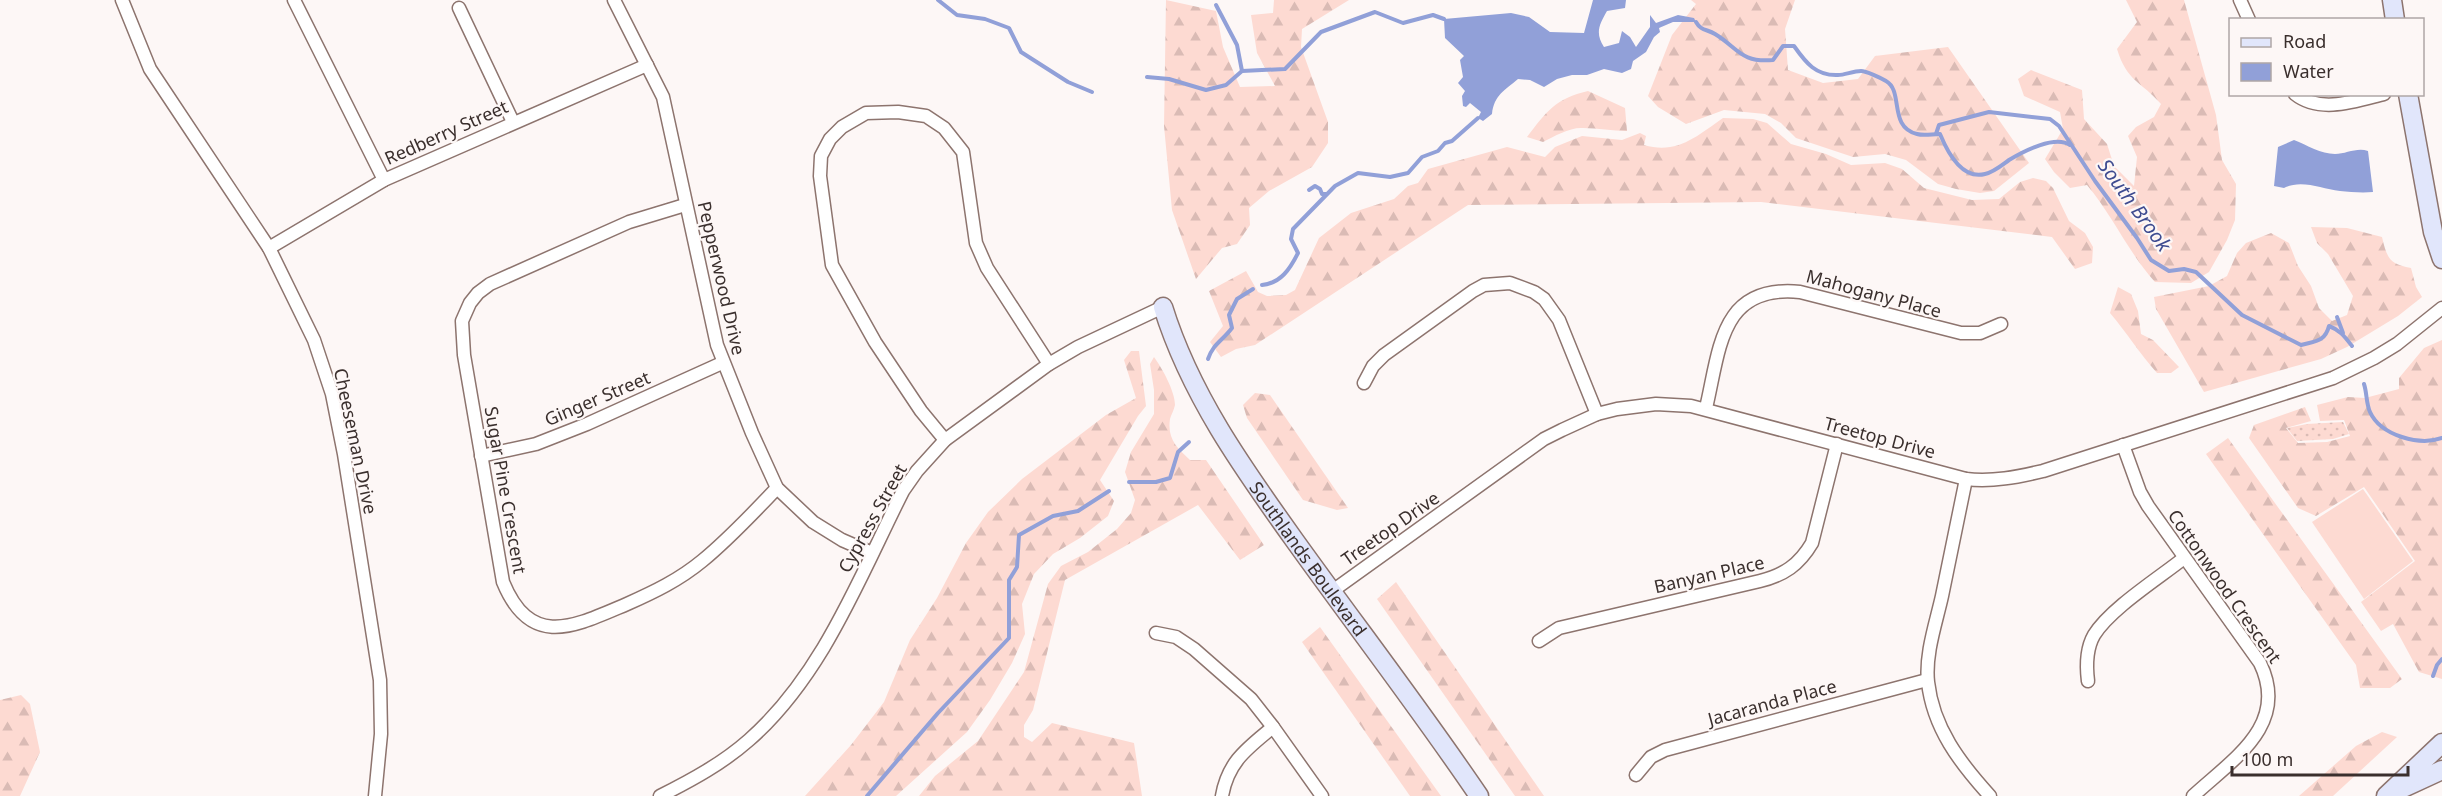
<svg xmlns="http://www.w3.org/2000/svg" width="2442" height="796" font-family="'Noto Sans',sans-serif">
<style>
.grass{fill:#fddad2}
.forest{fill:url(#forest-firs)}
.park{fill:url(#park-dots)}
.water{fill:#91a0d8}
.lines{fill:none;stroke-linecap:round;stroke-linejoin:round}
.stream{stroke:#91a0d8;stroke-width:4}
.street-casing{stroke:#8d746e;stroke-width:15}
.secondary-casing{stroke:#8d746e;stroke-width:21}
.street{stroke:#fff;stroke-width:12}
.secondary{stroke:#e1e6fb;stroke-width:18}
.labels{text-anchor:middle;dominant-baseline:central;stroke-width:4.5;stroke-linejoin:round;paint-order:stroke}
.street-label{font-size:18px;fill:#3a2f2d;stroke:#fdf7f6}
.water-label{font-size:20px;font-style:italic;fill:#3e4b90;stroke:#fdf7f6}
</style>
<defs>
<pattern id="forest-firs" width="22" height="20" patternUnits="userSpaceOnUse" patternTransform="scale(1.5)"><rect width="22" height="20" fill="#fddad2"/><path d="M5 1l3.5 6h-7zM16 11l3.5 6h-7z" fill="#dabbb5"/></pattern>
<pattern id="park-dots" width="8" height="8" patternUnits="userSpaceOnUse" patternTransform="scale(1.5)"><rect width="8" height="8" fill="#fddad2"/><path d="M2 2h.1M6 6h.1" fill="none" stroke="#dabbb5" stroke-width="1.8" stroke-linecap="round"/></pattern>
</defs>
<rect width="100%" height="100%" fill="#fdf7f6"/>
<path class="grass" d="M2363 489 2413 561 2364 599 2312 522Z"/>
<g class="forest">
<path d="M1166 0 1216 11 1223 47 1240 87 1275 86 1257 53 1251 15 1273 13 1274 0H1349L1302 29 1301 47 1328 122V143L1312 167 1269 191 1249 208 1250 225 1237 244 1222 248 1196 279 1172 210 1164 126Z"/>
<path d="M1691 0H1795L1785 29 1788 70 1823 83 1858 79 1875 56 1948 47 2029 163 1994 191 1980 193 1956 189 1938 184 1906 160 1885 154 1853 157 1796 138 1781 123 1765 114 1724 110 1686 124 1658 107 1648 96 1672 35 1696 4Z"/>
<path d="M2126 0H2184L2216 115 2222 160 2236 184 2235 220 2227 240 2209 272 2191 283 2155 282C2128 252 2113 216 2087 185L2070 188 2054 172 2045 159 2063 129 2060 112 2024 96 2018 79 2031 70 2082 90 2084 119 2107 144 2114 166 2134 186 2137 157 2128 136 2136 127 2154 117 2161 104C2141 81 2127 82 2117 49L2137 22Z"/>
<path d="M1588 91 1625 108 1627 131C1612 131 1598 128 1583 128 1570 127 1555 136 1543 142L1527 137C1546 112 1556 98 1588 91Z"/>
<path d="M1723 118 1753 119 1767 123 1791 144 1826 154 1851 165 1885 163 1902 169 1924 188 1972 200 1999 199 2020 182 2033 178 2046 181 2053 188 2069 221 2085 233 2093 247 2092 263 2075 269 2052 237 1761 202 1468 205 1255 345 1236 349 1221 357 1210 342 1223 326 1209 291 1246 271 1258 292 1267 296 1286 295 1295 290 1319 238 1351 213 1394 199 1408 186 1418 183 1428 169 1507 147 1545 157 1555 147 1582 136 1622 140 1640 133 1646 136 1644 145C1677 155 1697 136 1723 118Z"/>
<path d="M2311 227 2347 228 2382 237C2387 258 2389 264 2411 268L2416 287 2422 297 2398 316 2347 347 2321 359 2204 392 2156 309 2154 297 2209 286 2227 276 2237 253 2246 243 2271 233 2289 243 2298 266 2311 286 2319 308 2332 321 2347 315 2353 296 2328 254 2317 243Z"/>
<path d="M2118 287 2131 294 2138 311 2141 334 2153 340 2179 367 2171 373H2157C2140 354 2127 333 2110 313Z"/>
<path d="M2442 340V679L2419 672 2393 624 2381 631 2361 602 2415 561 2364 487 2316 516 2298 508 2249 438 2254 425 2305 407 2311 421 2286 428 2298 443 2327 442 2350 436 2344 420 2320 421 2317 405 2348 397 2365 398 2399 389V378L2424 348Z"/>
<path d="M1131 351H1139L1146 406 1138 416 1100 480 1114 501 1108 516 1080 538 1053 554 1034 574 1022 604 1025 634 1012 663 990 700 967 732 896 796H805L851 745 884 702 910 640 937 598 966 543 988 512 1022 479 1106 415 1136 398 1124 360Z"/>
<path d="M1154 357C1162 368 1175 391 1175 405 1174 410 1171 415 1170 419 1167 439 1177 448 1190 460H1206L1264 545 1240 560 1198 505 1065 580 1033 710 1024 725V737L1032 742 1052 723 1134 743 1142 796H919L935 776 978 741 1024 672 1048 584 1061 566 1088 552 1117 529 1131 513 1135 500 1125 472 1131 452 1154 414V390L1150 364Z"/>
<path d="M1255 393 1270 395 1348 508 1337 510 1303 500 1247 418 1243 405Z"/>
<path d="M2228 438 2402 679 2390 688H2360L2356 665 2206 454Z"/>
<path d="M1396 582 1544 796H1515L1377 599Z"/>
<path d="M1320 627 1441 796H1410L1302 642Z"/>
<path d="M21 695 30 704 40 752 20 796H0V700Z"/>
<path d="M2382 732 2397 737 2333 796H2299L2356 746Z"/>
</g>
<path class="park" d="M2343 422 2349 434 2333 439 2297 441 2287 428 2307 424Z"/>
<g class="water">
<path d="M1593 0H1626L1625 8 1607 11C1599 25 1595 33 1604 47L1619 43 1622 31 1630 37 1636 47 1650 27V15L1656 23 1678 15 1694 18 1696 22H1673L1659 28 1660 32 1654 37 1646 52 1633 61 1631 69 1622 73 1604 69 1587 75H1572L1557 79 1544 87 1530 80 1518 79C1505 90 1494 95 1492 114L1483 121 1478 118 1481 112 1470 103 1466 107 1463 106 1462 96 1465 91 1458 83 1463 77 1460 60 1464 56 1445 38 1444 19 1511 13 1529 17 1550 32 1584 33Z"/>
<path d="M2294 140C2307 145 2321 154 2335 154 2346 154 2357 147 2368 151L2373 192C2362 193 2350 192 2340 191 2321 189 2302 179 2284 188L2274 186 2278 147Z"/>
</g>
<g class="lines">
<g class="stream">
<path d="M938 0 957 15 985 19 1009 28 1021 52 1068 82 1092 92"/>
<path d="M1216 5 1237 45 1242 71"/>
<path d="M1696 22C1701 31 1707 29 1715 34 1738 48 1741 63 1773 60L1783 46H1794C1806 63 1816 76 1838 75 1845 75 1853 71 1861 71 1866 71 1881 78 1886 81 1904 91 1888 127 1917 134 1924 136 1932 134 1940 134 1947 151 1962 180 1985 174 1994 172 2002 165 2009 160 2024 151 2055 135 2070 145"/>
<path d="M1147 77 1169 79 1206 90 1226 85 1242 71 1285 69 1321 32 1375 12 1403 23 1433 15 1444 19"/>
<path d="M1936 134 1939 125 1989 112 2050 119 2059 126 2095 181 2137 238 2151 260 2169 271 2184 269 2196 272 2242 315 2301 345C2315 341 2325 342 2329 326 2340 330 2345 337 2352 346"/>
<path d="M1309 190 1315 186 1320 189 1322 194H1326"/>
<path d="M1262 285C1281 283 1290 269 1298 253L1291 239 1293 229 1335 186 1358 173 1390 177 1408 173 1422 157 1438 151 1445 143 1452 141 1478 118"/>
<path d="M2337 317 2343 333"/>
<path d="M1208 359C1213 344 1222 341 1232 328L1229 315 1237 299 1253 289"/>
<path d="M2364 384C2367 393 2366 403 2370 412 2381 436 2420 446 2442 438"/>
<path d="M1129 482H1156L1170 478 1178 452 1189 442"/>
<path d="M2433 676 2437 665 2442 659"/>
<path d="M867 796 938 713 1009 638V580L1017 567 1019 535 1053 516 1078 511 1109 491"/>
</g>
<g class="street-casing">
<g id="street">
<path d="M122 0 150 69 269 248 314 340 332 394 344 454 380 680 381 734 375 796"/>
<path d="M294 0 384 180"/>
<path d="M614 0 663 97 717 345 752 433 777 488 813 522 842 540 872 553"/>
<path d="M2240 0 2249 20"/>
<path d="M459 8 513 122"/>
<path d="M2295 94C2320 114 2356 101 2384 94"/>
<path d="M685 205 629 222 490 284 478 293 470 303 462 321 464 355 503 582C531 650 575 626 627 604 654 592 679 580 702 561 729 539 753 513 777 488"/>
<path d="M269 248 384 180 647 65"/>
<path d="M1364 383 1373 366 1384 355 1473 291 1484 285 1510 283 1534 292 1544 299 1559 320 1597 414"/>
<path d="M1706 408C1720 349 1720 284 1800 292L1961 333H1980L2001 324"/>
<path d="M945 440 921 411 875 342 832 265 820 176 821 156 830 139 842 127 866 113 898 112 926 116 944 128 963 152 976 243 987 268 1049 364"/>
<path d="M2123 445 2140 492 2148 506 2260 663C2290 725 2233 759 2193 796"/>
<path d="M481 456 536 444 587 424 722 363"/>
<path d="M1966 479C1958 518 1950 557 1942 596 1936 623 1925 654 1928 682 1933 728 1960 763 1990 796"/>
<path d="M1331 592 1544 439 1562 430 1597 414 1617 409 1656 404 1691 406 1966 479C1993 482 2017 477 2043 471L2333 378 2374 358 2397 344 2442 308"/>
<path d="M1156 633 1176 637 1194 649 1251 699 1273 727 1322 796"/>
<path d="M1539 641 1559 628 1760 581C1784 575 1799 565 1812 543L1837 444"/>
<path d="M2088 681C2086 665 2086 649 2094 635 2111 608 2159 578 2184 558"/>
<path d="M1636 775 1651 757 1665 750 1927 680"/>
<path d="M660 796C692 780 723 763 749 740 823 675 860 576 903 491L917 471 945 440 1049 364 1078 347 1163 307"/>
<path d="M1222 796C1228 761 1248 748 1273 727"/>
</g>
</g>
<g class="secondary-casing">
<g id="secondary">
<path d="M2392 0 2395 20"/>
<path d="M2408 94 2433 232 2442 259"/>
<path id="s1" d="M1163 307C1190 394 1242 467 1295 541 1356 626 1420 709 1479 796"/>
<path d="M2403 788 2442 770"/>
<path d="M2386 796 2442 743"/>
</g>
</g>
<use href="#street" class="street"/>
<use href="#secondary" class="secondary"/>
</g>
<g class="labels">
<g class="street-label">
<text transform="translate(446 132) rotate(-24)">Redberry Street</text>
<text transform="translate(722 278) rotate(77)">Pepperwood Drive</text>
<text transform="translate(1874 293) rotate(15)">Mahogany Place</text>
<text transform="translate(597 398) rotate(-23)">Ginger Street</text>
<text transform="translate(1880 437) rotate(15)">Treetop Drive</text>
<text transform="translate(356 441) rotate(78)">Cheeseman Drive</text>
<text transform="translate(506 490) rotate(80)">Sugar Pine Crescent</text>
<text transform="translate(872 518) rotate(-61)">Cypress Street</text>
<text transform="translate(1390 528) rotate(-35)">Treetop Drive</text>
<text stroke="none"><textPath href="#s1" startOffset="292">Southlands Boulevard</textPath></text>
<text transform="translate(1709 574) rotate(-13)">Banyan Place</text>
<text transform="translate(2225 586) rotate(55)">Cottonwood Crescent</text>
<text transform="translate(1772 702) rotate(-15)">Jacaranda Place</text>
</g>
<g class="water-label">
<text transform="translate(2135 205) rotate(54)">South Brook</text>
</g>
</g>
<rect x="2229" y="18" width="195" height="78" fill="#fdf7f6" stroke="#afa7a6" stroke-width="1.5"/>
<rect x="2241" y="38" width="30" height="9" fill="#e1e6fb" stroke="#afa7a6" stroke-width="1.5"/>
<text x="2283" y="48" font-size="18" fill="#3a2f2d">Road</text>
<rect x="2241" y="63" width="30" height="18" fill="#91a0d8" stroke="#afa7a6" stroke-width="1.5"/>
<text x="2283" y="78" font-size="18" fill="#3a2f2d">Water</text>
<path d="M2232 766v9h176v-9" fill="none" stroke="#3a2f2d" stroke-width="3"/>
<text x="2241" y="766" font-size="18" fill="#3a2f2d" stroke="#fdf7f6" stroke-width="4.5" paint-order="stroke">100 m</text>
</svg>
